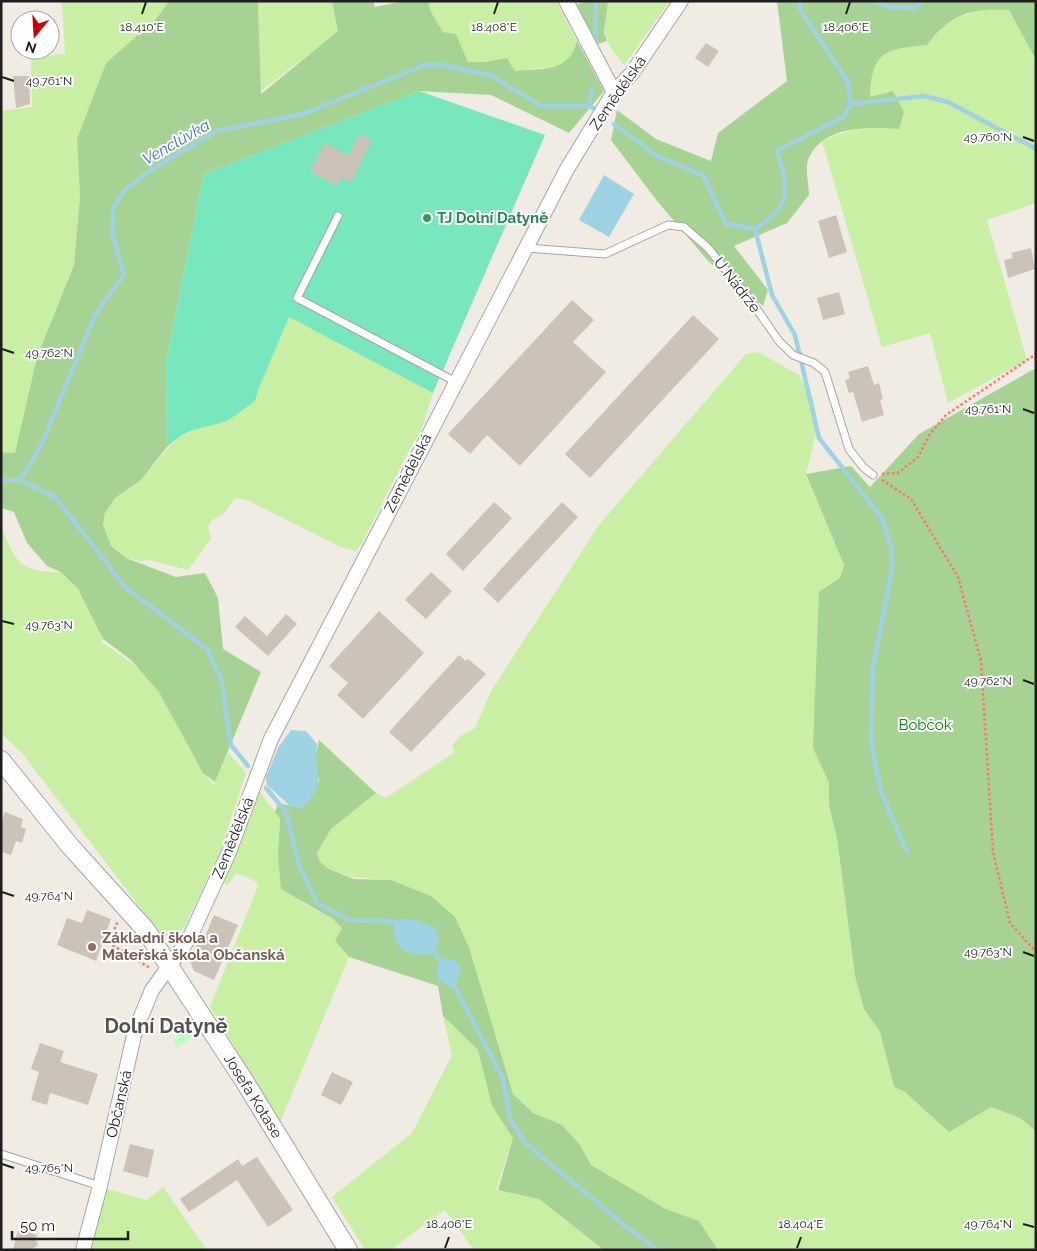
<svg xmlns="http://www.w3.org/2000/svg" width="1037" height="1251" font-family="Raleway,sans-serif">
<style>
.grass{fill:#c8efa3}
.forest{fill:#a6d393}
.park{fill:#bbfec1}
.pitch{fill:#79e7bd}
.water{fill:#9fd2e2}
.lines{fill:none;stroke-linecap:round;stroke-linejoin:round}
.stream{stroke:#9fd2e2;stroke-width:4.5}
.building{fill:#ccc2b8}
.service-casing{stroke:#a5a5a5;stroke-width:9}
.minor-casing{stroke:#a5a5a5;stroke-width:16}
.tertiary-casing{stroke:#a5a5a5;stroke-width:20}
.path{stroke:#ff7564;stroke-width:2.5;stroke-dasharray:2.5 2.5;stroke-linecap:butt}
.service{stroke:#fff;stroke-width:7}
.minor{stroke:#fff;stroke-width:14}
.tertiary{stroke:#fff;stroke-width:18}
.ticks{fill:none;stroke:#1e1e1e;stroke-width:2}
.leisure-dot{fill:#2e9e5b;stroke:#fff;stroke-width:2}
.education-dot{fill:#8d6e63;stroke:#fff;stroke-width:2}
.labels{text-anchor:middle;dominant-baseline:central;stroke-width:4;stroke-linejoin:round;paint-order:stroke}
.street-label{font-size:15px;fill:#1e1e1e;stroke:#fff}
.leisure-label{font-size:15px;font-weight:bold;fill:#27864d;stroke:#fff;text-anchor:start}
.park-label{font-size:15px;fill:#01870d;stroke:#fff}
.education-label{font-size:15px;font-weight:bold;fill:#785e54;stroke:#fff;text-anchor:start}
.water-label{font-size:16px;font-style:italic;fill:#3f76af;stroke:#fff}
.district-label{font-size:20px;font-weight:bold;fill:#515151;stroke:#fff}
.ticks-label{font-size:12px;text-anchor:middle;fill:#1e1e1e;stroke:#fff;stroke-width:4;stroke-linejoin:round;paint-order:stroke}
</style>
<rect width="100%" height="100%" fill="#f0ece3"/>
<g class="grass">
<path d="M62 1H169L156 19 106 63 77 139 80 196 74 265 37 357 15 453 1 452V111L32 107 31 58 65 54Z"/>
<path d="M258 1H332L339 31 261 91Z"/>
<path d="M428 1H556L577 41 574 54 562 66 515 71 507 58 485 62H468L456 34 443 32 431 12Z"/>
<path d="M608 1H670L624 65C602 38 603 35 608 1Z"/>
<path d="M987 9 1009 10 1036 60V203L987 220 1027 360 948 403 930 333 882 347 822 141C850 128 869 127 899 128L870 97C872 51 884 49 927 45 945 21 958 16 987 9Z"/>
<path d="M289 316 433 393 420 434 414 441 362 543 356 551 341 547 247 500 235 498 223 514 211 521 208 527 211 539 188 570 149 560 140 561 126 558 111 546 106 537 103 525 105 513 115 498 141 480 177 438 200 427 223 423 255 401 259 388Z"/>
<path d="M758 352 799 375 814 400 817 429 806 474 844 565 813 747 829 783V806L837 838 855 976 864 1009 880 1032 894 1087 905 1092 949 1131 991 1107 1020 1118 1036 1131V1250H718L699 1221 666 1209 591 1165 580 1145 562 1126 533 1113 513 1094 469 947 455 917 431 896 391 880 352 877 329 869 320 862 317 853 331 829 376 793 386 798 455 752 452 746 460 736 475 728 491 691 599 525 746 354Z"/>
<path d="M2 529C17 564 20 572 61 572L78 589 103 639 101 642C123 656 144 670 159 692 180 722 190 758 214 785L228 752 246 773 220 852 184 928 172 937 162 936 22 753 1 733Z"/>
<path d="M258 790 280 818 278 854 303 903 333 919 342 928 335 941 349 957 279 1125 232 1049 234 1046 210 1007 258 886 257 882 236 873 228 885 224 883Z"/>
<path d="M443 1016 478 1050 492 1106 513 1138 496 1190 539 1199 604 1250H474L445 1210 390 1250H365L332 1197 412 1133 452 1055Z"/>
<path d="M163 1187 207 1250H84L107 1189 147 1200Z"/>
</g>
<g class="forest">
<path d="M169 1H258L261 94 338 31 332 1H373L375 7 404 1H428L431 12 443 32 456 34 468 62H485L507 58 515 71C543 68 569 73 577 41L604 91 569 133 491 95 419 91 204 174 166 363 167 447 141 480 115 498 105 513 103 525 111 546 126 558 176 577 205 573 218 598 223 649 261 672 215 782 203 773 159 692 131 660 103 639 78 589 61 572 47 566 27 543 14 512 1 508V452L15 453 37 357 74 265 80 196 77 139 106 63 156 19Z"/>
<path d="M588 1H608L604 32 607 41 598 44 582 27 572 6Z"/>
<path d="M777 1H1036V60L1009 10C972 7 949 15 927 45 885 49 872 51 870 97L893 91 904 112 899 129C869 127 822 125 808 160 805 169 809 186 809 195L787 223 734 246 768 290 763 306 709 262 657 201 611 140 617 110 656 139 711 161 718 133 787 81Z"/>
<path d="M1036 368V1131L1020 1118 991 1107 949 1132 905 1092 894 1087 880 1032 864 1009 855 976 837 838 829 806V783L813 748 819 592 840 578 844 565 806 474 851 466 870 487 919 434Z"/>
<path d="M319 740 376 793 331 829 317 853 320 862 329 869 354 879 391 880 431 896 455 917 469 947 513 1094 533 1113 562 1125 580 1145 591 1165 666 1209 699 1221 718 1250H604L539 1199 498 1190 513 1138 492 1106 478 1050 443 1016 438 986 349 957 335 941 342 928 333 919 281 889 278 854 280 819 275 812 278 803 302 808 319 781 314 762Z"/>
</g>
<path class="park" d="M181 1026 186 1028 191 1038 177 1048 173 1043 177 1037 174 1031Z"/>
<path class="pitch" d="M419 91 545 135 433 393 289 317 259 388 255 401C245 408 233 419 221 423 197 430 187 428 167 447L166 363 204 174Z"/>
<g class="water">
<path d="M604 175 634 194 609 237 579 220Z"/>
<path d="M291 730 306 731 317 744C313 776 329 783 302 808L290 806 267 785 266 777 278 748Z"/>
<path d="M402 919 416 920 435 928 439 944 432 954C407 956 392 950 394 923Z"/>
<path d="M443 959 455 960 461 968 457 984 450 988 439 980 436 970Z"/>
</g>
<g class="lines">
<g class="stream">
<path d="M874 1 888 7 915 8 921 1"/>
<path d="M595 41 596 1"/>
<path d="M851 104 924 96 948 102 1036 149"/>
<path d="M590 106 591 89"/>
<path d="M614 124 657 156 703 175 726 224 755 229C792 205 790 191 777 151L843 117 851 104 848 83 800 9V1"/>
<path d="M755 229 772 295 795 335 819 438 882 518 891 547 892 569 873 667 871 741 881 792 907 852"/>
<path d="M1 480H20L40 448 95 315 124 275 112 232 114 206 126 189 151 170 217 131 303 114 425 65H444L492 76 541 106H590L593 108"/>
<path d="M20 480 56 498 126 588 207 649 221 679 231 745 248 766"/>
<path d="M266 788 286 812 299 865 317 903 349 920 400 922"/>
<path d="M431 946 444 967"/>
<path d="M452 982 503 1078 510 1119 525 1143 633 1232 658 1250"/>
</g>
</g>
<g class="building">
<path d="M706 43 719 51 708 67 695 58Z"/>
<path d="M13 76H29L30 104 16 108Z"/>
<path d="M360 134 372 141 350 183 341 178 337 186 310 171 325 143 348 156Z"/>
<path d="M836 215 847 252 829 258 818 221Z"/>
<path d="M1031 248 1035 269 1008 278 1004 260 1013 258 1011 253Z"/>
<path d="M839 292 845 314 823 320 817 298Z"/>
<path d="M572 300 594 320 573 342 606 372 520 466 487 435 470 454 448 434Z"/>
<path d="M693 315 719 339 590 478 565 454Z"/>
<path d="M868 366 874 385 879 383 883 399 880 400 884 415 862 422 853 392 849 393 845 380 850 378 848 372Z"/>
<path d="M494 502 512 518 463 571 446 554Z"/>
<path d="M562 502 578 517 498 603 483 589Z"/>
<path d="M431 572 452 591 426 619 405 600Z"/>
<path d="M379 611 424 653 363 719 337 695 348 683 329 666Z"/>
<path d="M286 614 297 624 268 656 235 627 245 616 267 636Z"/>
<path d="M459 655 466 661 468 659 486 674 411 752 389 732Z"/>
<path d="M5 812 23 819 21 827 26 829 22 843 16 841 11 855 1 852V823Z"/>
<path d="M87 910 111 919 96 961 57 945 67 918 82 923Z"/>
<path d="M214 915 238 925 214 980 194 971 190 961 200 937 204 939Z"/>
<path d="M40 1043 64 1051 60 1062 98 1074 88 1105 50 1093 47 1105 31 1100 39 1072 31 1069Z"/>
<path d="M332 1072 353 1082 341 1105 321 1095Z"/>
<path d="M130 1144 154 1150 148 1178 123 1171Z"/>
<path d="M257 1157 293 1210 268 1227 237 1180 189 1212 180 1199 238 1159 242 1166Z"/>
<path d="M18 1229 37 1235 36 1240 38 1245 30 1250H13Z"/>
</g>
<g class="lines">
<g class="service-casing">
<g id="service">
<path d="M338 216 297 298 456 382"/>
<path d="M527 248 605 254 668 225 684 227 708 248 751 301 779 341 793 355 814 363 825 372 849 449 863 467 873 475"/>
<path d="M1 1154 100 1186"/>
</g>
</g>
<g class="minor-casing">
<g id="minor">
<path d="M566 1 614 92"/>
<path d="M83 1250 100 1186 135 1031 152 990 190 937 229 852 271 739 567 169 614 92 632 73 681 1"/>
</g>
</g>
<g class="tertiary-casing">
<path id="tertiary" d="M1 760 70 846 145 929 243 1079 348 1250"/>
</g>
<g class="path">
<path d="M882 474 898 473 918 457 930 434 946 415 1036 354"/>
<path d="M882 480 911 499 958 577 981 661 993 852 1010 923 1036 952"/>
<path d="M104 940 150 968"/>
<path d="M108 943 118 921"/>
</g>
<use href="#service" class="service"/>
<use href="#minor" class="minor"/>
<use href="#tertiary" class="tertiary"/>
</g>
<path class="ticks" d="M142 14 146 2M494 14 498 2M846 14 850 2M2 77 14 81M1023 137 1034 141M2 349 14 353M1023 409 1034 413M2 621 14 624M1023 680 1034 684M2 892 14 896M1023 952 1034 956M2 1164 14 1168M1023 1224 1034 1227M445 1248 449 1237M797 1248 801 1237"/>
<circle class="leisure-dot" cx="427" cy="218" r="5"/>
<circle class="education-dot" cx="92" cy="947" r="5"/>
<g class="labels">
<g class="street-label">
<text transform="translate(618 93) rotate(-55)">Zemědělská</text>
<text transform="translate(737 285) rotate(52)">U Nádrže</text>
<text transform="translate(408 473) rotate(-63)">Zemědělská</text>
<text transform="translate(233 838) rotate(-68)">Zemědělská</text>
<text transform="translate(253 1096) rotate(58)">Josefa Kotase</text>
<text transform="translate(119 1104) rotate(-77)">Občanská</text>
</g>
<g class="leisure-label">
<text x="437" y="218">TJ Dolní Datyně</text>
</g>
<g class="park-label">
<text x="925" y="725">Bobčok</text>
</g>
<g class="education-label">
<text x="102" y="938">Základní škola a<tspan x="102" dy="17">Mateřská škola Občanská</tspan></text>
</g>
<g class="water-label">
<text transform="translate(176 142) rotate(-30)">Venclůvka</text>
</g>
<g class="district-label">
<text x="166" y="1026">Dolní Datyně</text>
</g>
</g>
<g class="ticks-label">
<text x="142" y="31">18.410°E</text>
<text x="494" y="31">18.408°E</text>
<text x="846" y="31">18.406°E</text>
<text x="49" y="85">49.761°N</text>
<text x="988" y="141">49.760°N</text>
<text x="49" y="357">49.762°N</text>
<text x="988" y="413">49.761°N</text>
<text x="49" y="629">49.763°N</text>
<text x="988" y="685">49.762°N</text>
<text x="49" y="900">49.764°N</text>
<text x="988" y="956">49.763°N</text>
<text x="49" y="1172">49.765°N</text>
<text x="988" y="1228">49.764°N</text>
<text x="449" y="1228">18.406°E</text>
<text x="801" y="1228">18.404°E</text>
</g>
<rect width="1037" height="1251" fill="none" stroke="#1e1e1e" stroke-width="5"/>
<g transform="translate(35 35) rotate(198)"><circle r="24" fill="#ffffff" stroke="#a5a5a5"/>
<path d="M0-4L9 19L0 12L-9 19Z" fill="#cb0100"/>
<text y="-8" font-size="14" font-weight="bold" text-anchor="middle" fill="#1e1e1e">N</text>
</g>
<path d="M12 1231v8h116v-8" fill="none" stroke="#1e1e1e" stroke-width="2.5"/>
<text x="20" y="1231" font-size="15" fill="#1e1e1e" stroke="#ffffff" stroke-width="4" paint-order="stroke">50 m</text>
</svg>
